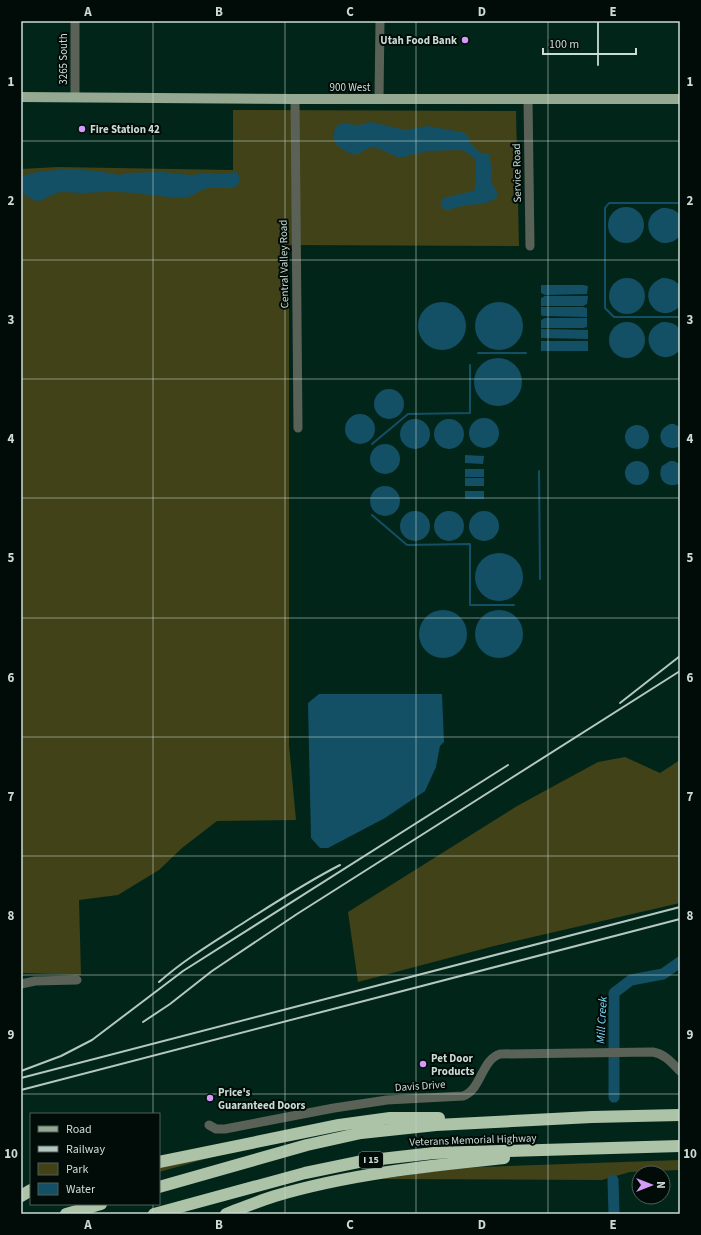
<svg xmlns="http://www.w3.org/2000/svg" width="701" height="1235" font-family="'Source Sans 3',sans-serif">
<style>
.green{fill:#414218}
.water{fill:#135065}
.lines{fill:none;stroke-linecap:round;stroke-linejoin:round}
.stream{stroke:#135065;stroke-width:2}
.river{stroke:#135065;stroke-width:11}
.minor{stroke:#5a6257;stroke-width:9}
.major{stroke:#95a891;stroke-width:10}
.highway{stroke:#adc3a8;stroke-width:12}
.rail{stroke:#b4c8bf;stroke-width:2}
.grid{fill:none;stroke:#cadcd4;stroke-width:1;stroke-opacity:0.55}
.poi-dot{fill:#d69bf9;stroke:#010b07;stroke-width:1.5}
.labels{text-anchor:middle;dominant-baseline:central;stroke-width:4;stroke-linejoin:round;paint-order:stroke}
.shield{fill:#010b07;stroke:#8e9d96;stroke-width:1}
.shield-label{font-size:10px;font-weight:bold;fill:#cadcd4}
.poi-label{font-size:11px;font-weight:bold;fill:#cadcd4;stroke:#010b07;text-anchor:start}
.street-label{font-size:11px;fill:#cadcd4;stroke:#010b07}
.water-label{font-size:12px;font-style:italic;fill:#83d5f7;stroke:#010b07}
.neatline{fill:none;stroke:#cadcd4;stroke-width:1.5}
.grid-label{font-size:13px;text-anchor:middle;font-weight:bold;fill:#cadcd4}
</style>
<rect width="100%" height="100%" fill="#02251a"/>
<g class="green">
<path d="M233 110 516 111 519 246 284 245 283 273 289 279V745L296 820 217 821 182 848 159 870 118 895 79 900 81 975 21 973V169L58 167 233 170Z"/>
<path d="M625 757 660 773 680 760V903L494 946 358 982 348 912 517 806 598 762Z"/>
<path d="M227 1153 159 1172V1167Z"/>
<path d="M680 1160V1170L630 1172 602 1180 379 1179 459 1168 481 1167Z"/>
</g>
<g class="water">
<path d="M371 122 405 130 427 126 462 132C467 134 470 137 470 143L481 153 489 154 492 171 491 182 497 192V196L495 199 483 204 466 205 448 210 444 209 441 206V201L443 198 473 191 475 188 476 163 475 159 468 153 461 150 427 151 403 157H398L377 148 372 147 364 150 359 154H354L353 155C344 149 332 147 334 134 336 118 348 125 359 125 363 124 367 123 371 122Z"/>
<path d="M67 169 97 171 119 175 129 173 162 172 191 175 209 173 220 174 237 172 240 179 238 185C230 191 219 186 209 188 200 189 193 197 183 198 160 197 138 192 115 192 104 191 92 193 81 193 75 193 69 192 63 192 41 194 45 211 21 192V176L38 172Z"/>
<circle cx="626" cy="225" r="18"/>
<path d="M662 208C670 208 675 209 680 215V236C657 259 632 219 662 208Z"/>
<path d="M662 278C670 278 675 280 680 286V306C657 329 632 290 662 278Z"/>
<circle cx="627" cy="296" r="18"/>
<path d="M541 285H583L588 286 587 294 545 295 541 293Z"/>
<path d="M545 296H588L587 304 583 306H541V298Z"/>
<circle cx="499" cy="326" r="24"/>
<circle cx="442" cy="326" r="24"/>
<path d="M541 307H583L587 308V317L543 316 541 315Z"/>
<path d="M545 318H587V327L583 328H541V320Z"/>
<path d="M662 322C670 322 675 323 680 329V350C658 373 632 334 662 322Z"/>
<circle cx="627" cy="340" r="18"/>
<path d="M541 329 588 330V339L541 338Z"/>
<rect x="541" y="341" width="47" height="10"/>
<circle cx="498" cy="382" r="24"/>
<circle cx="389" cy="404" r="15"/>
<circle cx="360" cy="429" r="15"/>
<circle cx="484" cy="433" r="15"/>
<circle cx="449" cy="434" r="15"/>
<circle cx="415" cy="434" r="15"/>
<path d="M670 424H674L680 427V446C663 455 651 432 670 424Z"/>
<circle cx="637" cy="437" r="12"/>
<circle cx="385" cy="459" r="15"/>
<path d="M465 455 484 456 483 464 465 463Z"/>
<circle cx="637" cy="473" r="12"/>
<path d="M670 461H674L680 464V483C667 490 656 479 662 466Z"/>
<rect x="465" y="469" width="19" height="8"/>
<rect x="465" y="478" width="19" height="8"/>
<circle cx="385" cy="501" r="15"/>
<rect x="465" y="491" width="19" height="8"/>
<circle cx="449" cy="526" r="15"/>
<circle cx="415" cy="526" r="15"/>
<circle cx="484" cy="526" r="15"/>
<circle cx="499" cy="577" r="24"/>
<circle cx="443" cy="634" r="24"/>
<circle cx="499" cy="634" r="24"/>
<path d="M319 694H442L444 742 440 746 436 767 425 791 385 818 328 848H320L311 838 308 703Z"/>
</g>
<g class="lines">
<g class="stream">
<path d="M680 203H609L605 208V308L614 317H680"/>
<path d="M478 353H526"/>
<path d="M372 444 408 414 470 413V365"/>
<path d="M539 471 540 579"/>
<path d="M372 515 407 545 470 544V605H514"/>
</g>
<g class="river">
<path d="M614 1097V993L631 980 663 974 680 962"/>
<path d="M613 1180 614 1214"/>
</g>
<g class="minor">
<path d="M75 97V21"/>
<path d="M295 99 298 428"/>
<path d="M379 99 380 21"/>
<path d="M528 99 530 246"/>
<path d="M21 984 35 981 77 980"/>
<path d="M209 1125 216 1129H225L334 1108 387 1100 463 1096C482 1089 481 1060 500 1054L653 1052C665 1054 672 1063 680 1071"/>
</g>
<path class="major" d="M21 97 295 99H680"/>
<g class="highway">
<path d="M159 1162 339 1125 390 1118H439"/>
<path d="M159 1187 307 1145 361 1133 436 1125 592 1117 680 1115"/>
<path d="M21 1196 31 1190"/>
<path d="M66 1214 101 1204"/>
<path d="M154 1214 305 1173 363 1161 434 1153 680 1146"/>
<path d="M226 1214C242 1208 259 1201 275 1196 349 1174 428 1166 504 1158"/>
</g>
<g class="rail">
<path d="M598 65V21"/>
<path d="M620 703 680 656"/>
<path d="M159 982C184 960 212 943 240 925 273 904 305 883 340 865"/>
<path d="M143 1022 170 1004 212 971 297 914 680 671"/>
<path d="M21 1071 61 1056 92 1040 183 971 508 765"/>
<path d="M21 1078 680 907"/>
<path d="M21 1090 680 919"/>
</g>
</g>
<path class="grid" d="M153 21V1114M285 21V1214M416 21V1214M548 21V1214M21 141H680M21 260H680M21 379H680M21 498H680M21 618H680M21 737H680M21 856H680M21 975H680M21 1094H680M153 1204V1214"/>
<g class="poi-dot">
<circle cx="465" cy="40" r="4"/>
<circle cx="82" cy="129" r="4"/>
<circle cx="423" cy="1064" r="4"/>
<circle cx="210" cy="1098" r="4"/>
</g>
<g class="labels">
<rect class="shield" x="359" y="1152" width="24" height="16" rx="3"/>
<g class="shield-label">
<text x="371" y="1160">I 15</text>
</g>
<g class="poi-label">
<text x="457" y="40" text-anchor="end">Utah Food Bank</text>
<text x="90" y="129">Fire Station 42</text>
<text x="431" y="1058">Pet Door<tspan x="431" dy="13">Products</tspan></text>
<text x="218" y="1092">Price's<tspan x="218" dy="13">Guaranteed Doors</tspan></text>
</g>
<g class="street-label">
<text transform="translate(63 59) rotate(-90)">3265 South</text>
<text x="350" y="87">900 West</text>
<text transform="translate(517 173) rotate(-91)">Service Road</text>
<text transform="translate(284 264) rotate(-91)">Central Valley Road</text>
<text transform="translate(420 1086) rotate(-4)">Davis Drive</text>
<text transform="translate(473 1140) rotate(-2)">Veterans Memorial Highway</text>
</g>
<g class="water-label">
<text transform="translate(602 1020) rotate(-87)">Mill Creek</text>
</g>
</g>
<rect width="701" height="1235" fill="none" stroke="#010b07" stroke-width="44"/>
<rect x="30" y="1113" width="130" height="92" fill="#010b07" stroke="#515f59"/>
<rect x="38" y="1126" width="20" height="6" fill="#95a891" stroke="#515f59"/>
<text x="66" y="1133" font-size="12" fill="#cadcd4">Road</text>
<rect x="38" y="1146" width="20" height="6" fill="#b4c8bf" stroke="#515f59"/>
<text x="66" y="1153" font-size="12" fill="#cadcd4">Railway</text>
<rect x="38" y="1163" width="20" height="12" fill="#414218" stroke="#515f59"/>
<text x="66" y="1173" font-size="12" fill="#cadcd4">Park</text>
<rect x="38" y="1183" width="20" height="12" fill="#135065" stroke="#515f59"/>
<text x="66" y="1193" font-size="12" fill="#cadcd4">Water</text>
<g transform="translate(651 1185) rotate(90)"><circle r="19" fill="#010b07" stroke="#515f59"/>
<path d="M0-3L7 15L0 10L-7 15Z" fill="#d69bf9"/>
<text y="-6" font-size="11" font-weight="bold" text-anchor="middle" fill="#cadcd4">N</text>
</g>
<path d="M543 48v6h93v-6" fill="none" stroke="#cadcd4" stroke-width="2"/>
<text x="549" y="48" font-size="12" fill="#cadcd4" stroke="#010b07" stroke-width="3" paint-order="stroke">100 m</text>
<rect x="22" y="22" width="657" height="1191" class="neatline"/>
<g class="grid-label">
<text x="88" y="16">A</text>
<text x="219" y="16">B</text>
<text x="350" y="16">C</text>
<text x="482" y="16">D</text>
<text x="613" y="16">E</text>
<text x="11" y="86">1</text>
<text x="690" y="86">1</text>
<text x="11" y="205">2</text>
<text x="690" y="205">2</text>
<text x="11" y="324">3</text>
<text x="690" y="324">3</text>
<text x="11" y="443">4</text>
<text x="690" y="443">4</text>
<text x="11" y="562">5</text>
<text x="690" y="562">5</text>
<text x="11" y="682">6</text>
<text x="690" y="682">6</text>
<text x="11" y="801">7</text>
<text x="690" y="801">7</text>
<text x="11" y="920">8</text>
<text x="690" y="920">8</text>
<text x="11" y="1039">9</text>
<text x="690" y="1039">9</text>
<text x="11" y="1158">10</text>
<text x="690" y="1158">10</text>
<text x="88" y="1229">A</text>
<text x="219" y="1229">B</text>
<text x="350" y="1229">C</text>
<text x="482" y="1229">D</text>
<text x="613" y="1229">E</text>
</g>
</svg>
